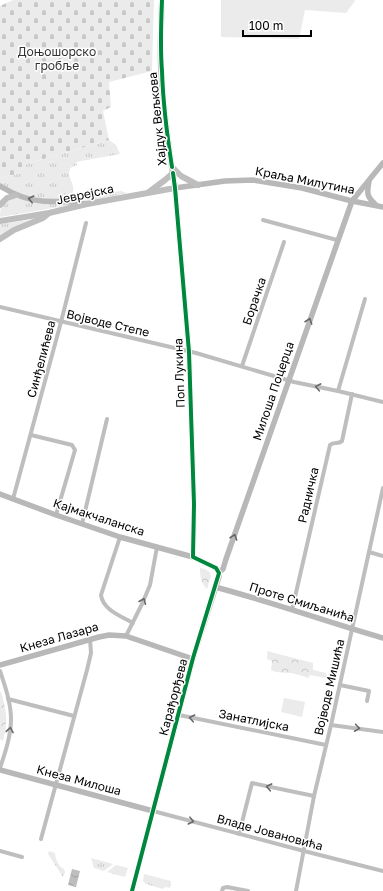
<svg xmlns="http://www.w3.org/2000/svg" width="383" height="891" font-family="'Golos Text',sans-serif">
<style>
.grass{fill:url(#grass-tufts)}
.forest{fill:url(#forest-crowns)}
.cemetery{fill:url(#cemetery-stones)}
.pitch{fill:#ebebeb}
.water{fill:url(#water-waves)}
.lines{fill:none;stroke-linecap:round;stroke-linejoin:round}
.street{stroke:#bebebe;stroke-width:4}
.secondary{stroke:#b8b8b8;stroke-width:5.5}
.primary{stroke:#bebebe;stroke-width:6}
.cycleway-casing{stroke:#fff;stroke-width:6}
.cycleway{stroke:#00873e;stroke-width:4}
.oneway{stroke:#656565}
.oneway2{stroke:#686868}
.labels{text-anchor:middle;dominant-baseline:central;stroke-width:3;stroke-linejoin:round;paint-order:stroke}
.park-label{font-size:12px;fill:#323232;stroke:#fff}
.street-label{font-size:12px;fill:#000;stroke:#fff}
</style>
<defs>
<pattern id="grass-tufts" width="24" height="20" patternUnits="userSpaceOnUse"><rect width="24" height="20" fill="#ebebeb"/><path d="M3 7l-1-3M5 7V3M7 7l1-3M15 17l-1-3M17 17v-4M19 17l1-3" fill="none" stroke="#c8c8c8"/></pattern>
<pattern id="forest-crowns" width="20" height="18" patternUnits="userSpaceOnUse"><rect width="20" height="18" fill="#ebebeb"/><path d="M2 6a3 3 0 1 1 6 0M12 15a3 3 0 1 1 6 0" fill="none" stroke="#c8c8c8"/></pattern>
<pattern id="cemetery-stones" width="16" height="16" patternUnits="userSpaceOnUse"><rect width="16" height="16" fill="#ebebeb"/><path d="M2 7V4a2 2 0 0 1 4 0v3zM10 15v-3a2 2 0 0 1 4 0v3z" fill="#c8c8c8"/></pattern>
<pattern id="water-waves" width="16" height="10" patternUnits="userSpaceOnUse"><rect width="16" height="10" fill="#bebebe"/><path d="M0 5q4-4 8 0t8 0" fill="none" stroke="#a2a2a2"/></pattern>
</defs>
<rect width="100%" height="100%" fill="#fff"/>
<g class="grass">
<path d="M109 140 116 145 120 154 76 162 77 165 70 168C70 170 69 172 69 174 70 180 76 188 72 194 65 206 21 195 11 190 7 188 3 185 0 183V178L20 173 26 164Z"/>
<path d="M121 191 127 193 83 202 89 197Z"/>
<path d="M14 198 70 203 71 205 0 217C0 205 3 202 14 198Z"/>
<path d="M29 220 12 228 0 237V224Z"/>
<path d="M49 851 55 853C55 859 59 867 64 869L65 872 63 877 48 854Z"/>
<path d="M91 858 113 864 104 871 94 868Z"/>
<path d="M116 865 128 868 125 877 107 872Z"/>
<path d="M144 874 171 881 170 888 165 887 163 889 146 884 143 881Z"/>
</g>
<g class="forest">
<path d="M200 568C205 569 210 570 211 576L207 589C201 584 200 575 200 568Z"/>
<path d="M267 651 313 663V670L326 673V678L310 675 308 678C303 676 297 674 291 673 283 672 280 674 271 670L272 661 267 659V656L268 653Z"/>
<path d="M0 692H1C7 713 8 720 3 741L0 739Z"/>
</g>
<path class="cemetery" d="M13 0H154L152 71 109 82 111 107 103 111 109 140 26 164 20 173 0 178V6Z"/>
<g class="pitch">
<path d="M221 0H354L355 1 346 13 305 10 299 39 221 37Z"/>
<path d="M284 698 305 702 302 717 281 712Z"/>
</g>
<path class="water" d="M72 869 80 871 76 887 68 885Z"/>
<g class="lines">
<g class="street">
<path d="M263 220 337 240"/>
<path d="M0 307 196 353 294 382 338 391 383 402"/>
<path d="M242 366 284 242"/>
<path d="M338 391 365 299"/>
<path d="M31 435 72 445 75 450 56 515"/>
<path d="M13 499 61 322 86 223"/>
<path d="M82 524 107 419"/>
<path d="M120 537 101 595C103 610 121 616 133 623"/>
<path d="M369 552 383 556"/>
<path d="M292 610 330 445C334 441 338 445 342 441L352 394"/>
<path d="M126 636 142 604 150 585 157 547"/>
<path d="M0 671C5 686 11 703 11 719 11 736 5 753 0 768"/>
<path d="M340 685 369 691 367 701"/>
<path d="M8 699 74 716"/>
<path d="M179 715 326 745"/>
<path d="M331 725 383 732"/>
<path d="M153 811 304 851 383 871"/>
<path d="M239 834 252 783 314 796"/>
<path d="M41 839 87 670 91 653 90 639"/>
<path d="M0 851 22 857"/>
<path d="M222 891 223 888 227 887 248 891"/>
<path d="M296 891 314 796 331 725 383 488"/>
</g>
<g class="secondary">
<path d="M369 181C367 193 366 196 376 205"/>
<path d="M0 186C13 194 27 200 42 201 57 202 72 201 87 204"/>
<path d="M0 494 56 515 120 537 193 557 216 568 219 572"/>
<path d="M193 557 194 504 189 352 175 188 225 181 253 180 302 188 352 201 383 207"/>
<path d="M215 587C272 602 327 622 383 638"/>
<path d="M0 665 99 637 109 635 126 636 193 659"/>
<path d="M0 770 153 811 193 658 219 577V572L223 569 226 559 352 201 383 163"/>
</g>
<g class="primary">
<path d="M172 167 181 176 198 185"/>
<path d="M149 192 165 180 173 173"/>
<path d="M0 205 7 198 16 195"/>
<path d="M0 221 49 213 87 204 175 188C169 149 163 110 161 70 160 47 161 23 162 0"/>
<path d="M0 239 14 230 43 218 48 214"/>
</g>
<g class="cycleway-casing">
<g id="cycleway">
<path d="M162 0C161 24 160 48 162 71 163 103 167 135 172 167"/>
<path d="M132 891 193 658 219 573 216 568 193 557 194 504 189 352 175 188 173 173"/>
</g>
</g>
<use href="#cycleway" class="cycleway"/>
</g>
<defs><path id="oneway-chevron" d="M-2-3.5L2.5 0L-2 3.5" fill="none" stroke-width="1.6" stroke-linecap="round" stroke-linejoin="round"/></defs>
<g class="oneway">
<use href="#oneway-chevron" transform="translate(31 199) rotate(-167)"/>
<use href="#oneway-chevron" transform="translate(309 321) rotate(-71)"/>
<use href="#oneway-chevron" transform="translate(234 537) rotate(-71)"/>
</g>
<g class="oneway2">
<use href="#oneway-chevron" transform="translate(318 387) rotate(-169)"/>
<use href="#oneway-chevron" transform="translate(143 601) rotate(-67)"/>
<use href="#oneway-chevron" transform="translate(192 718) rotate(-168)"/>
<use href="#oneway-chevron" transform="translate(357 728) rotate(8)"/>
<use href="#oneway-chevron" transform="translate(10 730) rotate(-80)"/>
<use href="#oneway-chevron" transform="translate(269 787) rotate(-169)"/>
<use href="#oneway-chevron" transform="translate(191 821) rotate(14)"/>
</g>
<g class="labels">
<g class="park-label">
<text x="57" y="51">Доњошорско<tspan x="57" dy="14">гробље</tspan></text>
</g>
<g class="street-label">
<text transform="translate(157 119) rotate(-96)">Хајдук Вељкова</text>
<text transform="translate(305 180) rotate(11)">Краља Милутина</text>
<text transform="translate(85 194) rotate(-12)">Јеврејска</text>
<text transform="translate(254 301) rotate(-71)">Борачка</text>
<text transform="translate(108 323) rotate(13)">Војводе Степе</text>
<text transform="translate(41 359) rotate(-75)">Синђелићева</text>
<text transform="translate(179 373) rotate(-92)">Поп Лукина</text>
<text transform="translate(273 391) rotate(-71)">Милоша Поцерца</text>
<text transform="translate(308 495) rotate(-77)">Радничка</text>
<text transform="translate(99 517) rotate(18)">Кајмакчаланска</text>
<text transform="translate(302 602) rotate(17)">Проте Смиљанића</text>
<text transform="translate(59 637) rotate(-16)">Кнеза Лазара</text>
<text transform="translate(329 687) rotate(-77)">Војводе Мишића</text>
<text transform="translate(173 697) rotate(-75)">Карађорђева</text>
<text transform="translate(254 720) rotate(11)">Занатлијска</text>
<text transform="translate(79 780) rotate(15)">Кнеза Милоша</text>
<text transform="translate(270 832) rotate(15)">Владе Јовановића</text>
</g>
</g>
<path d="M243 30v6h68v-6" fill="none" stroke="#000000" stroke-width="2"/>
<text x="249" y="30" font-size="12" fill="#000000" stroke="#ffffff" stroke-width="3" paint-order="stroke">100 m</text>
</svg>
